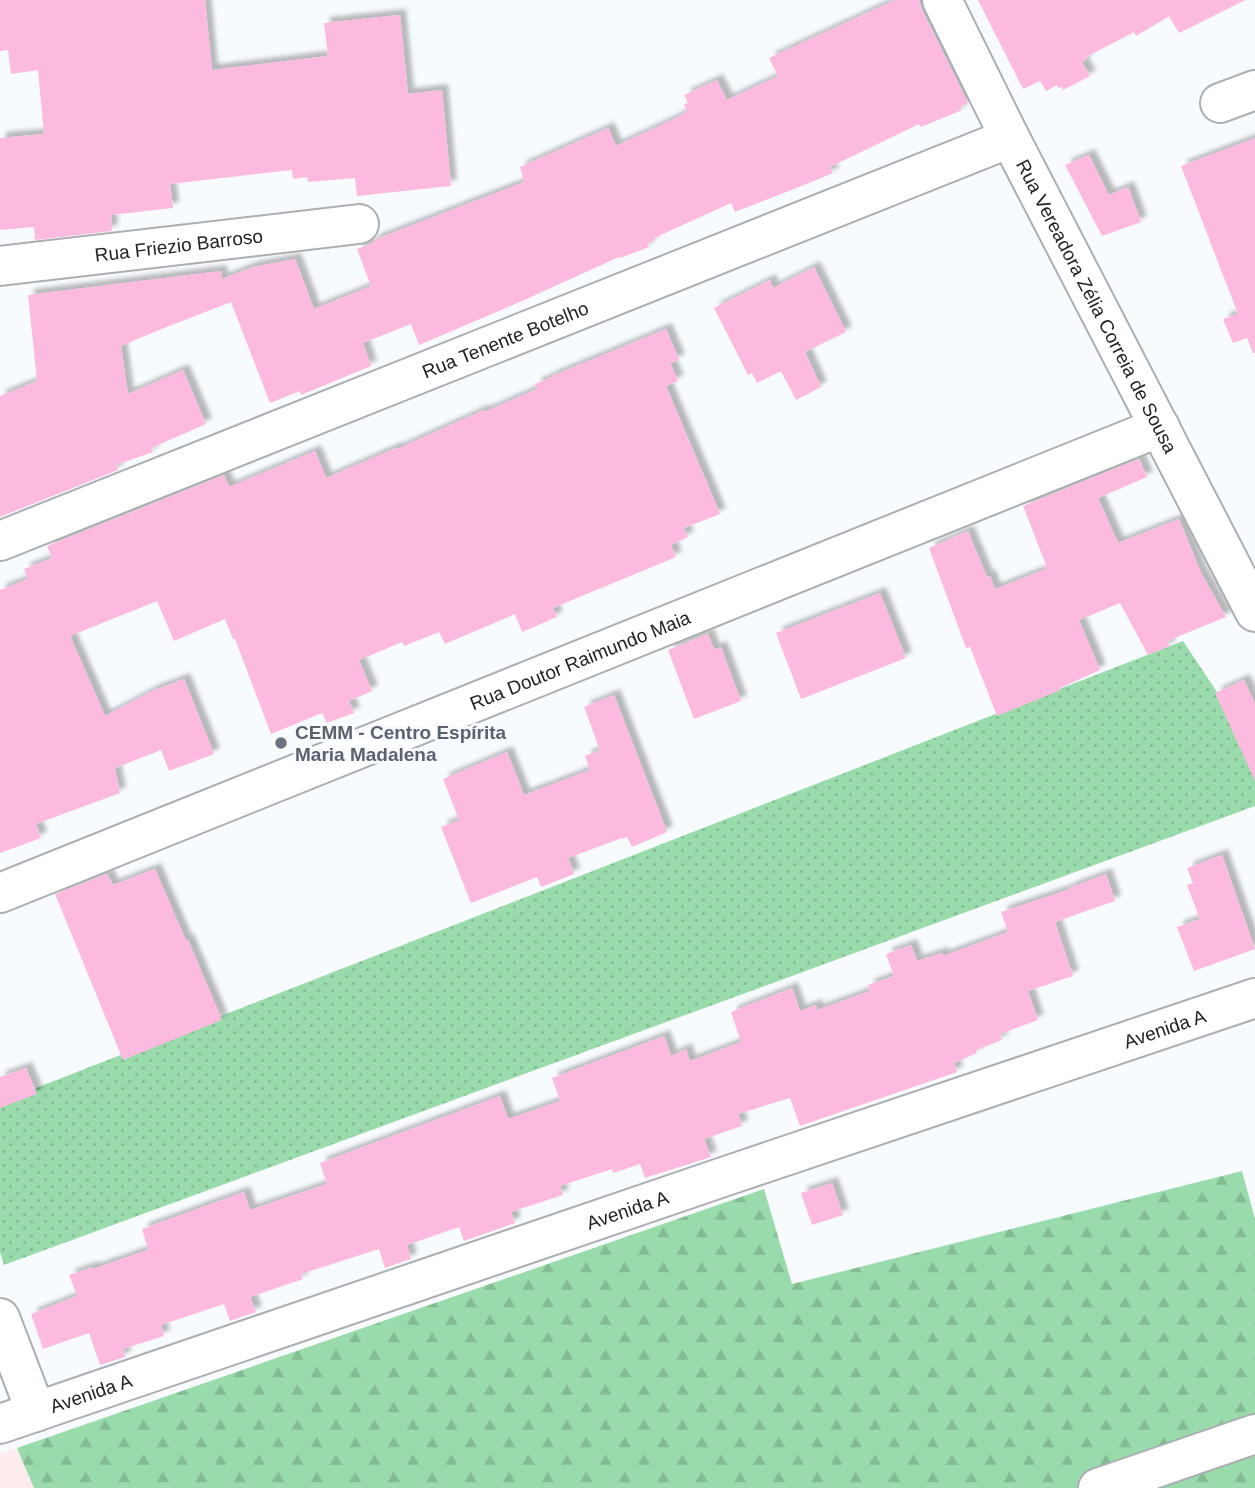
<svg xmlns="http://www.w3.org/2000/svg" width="1255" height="1488" font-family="Arial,sans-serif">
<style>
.industrial{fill:#fdeced}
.grass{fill:url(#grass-dots)}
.forest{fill:url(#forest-firs)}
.building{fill:#fcbbde;filter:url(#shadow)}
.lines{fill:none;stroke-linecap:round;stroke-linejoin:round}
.minor-casing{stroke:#abaeb2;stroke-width:42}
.minor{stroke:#fff;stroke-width:38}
.worship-dot{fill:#6b7280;stroke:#f8fbfe;stroke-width:2.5}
.labels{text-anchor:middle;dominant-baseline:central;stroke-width:6;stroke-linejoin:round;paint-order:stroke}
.street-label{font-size:19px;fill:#222325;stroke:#f8fbfe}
.worship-label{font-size:19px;font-weight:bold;fill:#5b616d;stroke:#f8fbfe;text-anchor:start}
</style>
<defs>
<pattern id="grass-dots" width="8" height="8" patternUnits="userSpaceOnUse" patternTransform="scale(1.75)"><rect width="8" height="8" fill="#99dbaa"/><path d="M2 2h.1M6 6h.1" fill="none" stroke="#84bc92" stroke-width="1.8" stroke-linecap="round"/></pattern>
<pattern id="forest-firs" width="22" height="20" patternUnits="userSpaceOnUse" patternTransform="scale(1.75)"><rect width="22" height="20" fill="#99dbaa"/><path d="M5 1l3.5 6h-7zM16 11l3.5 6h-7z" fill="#84bc92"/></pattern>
<filter id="shadow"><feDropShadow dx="6" dy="-6" stdDeviation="2" flood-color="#0004"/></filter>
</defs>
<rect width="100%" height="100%" fill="#f8fbfe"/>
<path class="industrial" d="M17 1448 34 1488H0V1454Z"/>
<path class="grass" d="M1183 641 1255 749V806L4 1265 0 1252V1102Z"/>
<path class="forest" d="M1242 1171 1255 1219V1488H34L17 1448 764 1189 792 1284Z"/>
<g class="building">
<path d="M0 0H205L212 70 328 56 324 23 400 15 408 94 442 90 451 186 357 196 355 178 308 182 307 177 293 179 292 170 170 184 173 208 111 215 112 231 35 240 34 227 0 230V138L44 134 38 70 11 74 8 50 0 51Z"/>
<path d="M895 0H919L922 10 968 103 960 107 962 110 921 127 919 124 830 167 833 173 804 185 735 212 731 203 654 238 655 240 648 243 649 247 620 258 619 257 522 301 419 345 411 324 363 343 371 366 301 395 300 391 270 403 231 302 159 330 121 346 128 394 183 370 206 424 151 448 153 452 116 465 118 470 0 517V396L37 381 28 295 221 271 222 279 253 267 295 259 314 309 371 286 357 249 375 242 374 240 524 182 520 167 608 128 616 146 674 119 687 112 684 104 688 103 684 95 717 80 727 100 778 76 769 58Z"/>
<path d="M978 0H1245L1179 33 1169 16 1136 36 1134 32 1086 57 1087 59 1082 62 1090 76 1063 90 1062 87 1058 88 1057 85 1046 91 1040 81 1023 89Z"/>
<path d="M1255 138V353H1253L1247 338 1233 343 1223 319 1238 314 1181 166Z"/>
<path d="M1089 155 1109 195 1128 187 1141 222 1102 236 1065 165Z"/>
<path d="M814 267 846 332 805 352 821 387 796 400 781 371 757 383 752 373 748 375 714 308 770 280 773 288Z"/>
<path d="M666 329 679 360 670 363 678 381 666 386 720 514 684 528 688 537 671 545 676 557 553 608 557 617 522 632 515 614 445 644 439 632 404 646 402 642 359 660 372 691 349 701 354 713 327 723 322 713 271 734 235 639H233L225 619 174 641 157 601 70 636 105 716 152 691 184 679 214 754 169 771 161 750 115 768 120 793 36 824 41 838 0 853V590L28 579 24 569 52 558 47 546 224 475 229 487 315 451 326 478 396 448 397 449 484 410V412L537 389 535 384 552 377V376Z"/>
<path d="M1139 459 1147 477 1098 498 1118 543 1179 519 1201 573 1226 617 1167 641 1170 646 1148 655 1120 603 1079 620 1100 670 1060 688 1061 690 997 716 970 647 966 648 929 548 968 531 987 577 990 576 995 589 1046 569 1044 566 1046 565 1023 506Z"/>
<path d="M880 593 906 658 801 699 776 633Z"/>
<path d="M708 634 714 650 721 647 741 701 694 719 668 650Z"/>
<path d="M1244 680 1255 704V781L1215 693Z"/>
<path d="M614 695 667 832 632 847 627 837 622 839V838L568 858 574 874 541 887 537 877 471 903 441 827 459 820 443 779 507 752 524 795 590 770 585 756 600 750 584 707Z"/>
<path d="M1222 855 1255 949 1194 971 1177 927 1200 919 1187 885 1193 883 1187 868Z"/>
<path d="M155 869 186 941 188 940 222 1020 123 1060 55 894 107 874 113 885Z"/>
<path d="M1106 874 1115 901 1055 922 1073 976 1028 991 1038 1020 1000 1034 1002 1040 976 1050 977 1053 954 1063 957 1072 800 1126 790 1098 738 1114 742 1126 704 1139 711 1157 645 1178 640 1164 613 1173 612 1169 560 1186 563 1195 511 1212 515 1223 464 1241 459 1227 407 1245 411 1259 385 1268 379 1249 301 1274 303 1279 250 1297 256 1312 230 1321 224 1304 161 1325 164 1336 123 1349 125 1357 100 1365 89 1333 43 1349 31 1314 77 1296 69 1275 93 1267V1269L148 1250 142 1229 244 1192 250 1210 327 1184 320 1163 500 1096 508 1119 560 1101 552 1078 664 1036 671 1056 686 1049 690 1061 741 1042 731 1012 792 988 800 1011 816 1005 817 1010 870 991 868 985 894 976 886 954 911 945 917 961 942 953 943 956 1008 932 1001 912 1070 889 1069 888Z"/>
<path d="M26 1068 37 1094 0 1108V1077Z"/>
<path d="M832 1183 843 1215 812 1225 801 1193Z"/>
</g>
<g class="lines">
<g class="minor-casing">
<g id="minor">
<path id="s1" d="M942 0 1010 138 1255 612"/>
<path d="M1220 103 1255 90"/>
<path id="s2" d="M0 266 359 224"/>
<path id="s3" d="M0 541 1010 138"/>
<path id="s4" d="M0 893 1160 427"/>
<path d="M0 1318 36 1412"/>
<path id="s5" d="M0 1424 729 1175 1255 998"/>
<path d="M1098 1488 1255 1434"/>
</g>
</g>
<use href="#minor" class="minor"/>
</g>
<circle class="worship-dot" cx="281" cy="743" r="7"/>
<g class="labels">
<g class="street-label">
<text stroke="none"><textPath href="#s2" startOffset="180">Rua Friezio Barroso</textPath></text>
<text stroke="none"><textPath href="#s1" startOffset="343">Rua Vereadora Zélia Correia de Sousa</textPath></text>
<text stroke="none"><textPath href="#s3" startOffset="544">Rua Tenente Botelho</textPath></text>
<text stroke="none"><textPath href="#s4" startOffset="625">Rua Doutor Raimundo Maia</textPath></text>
<text stroke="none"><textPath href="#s5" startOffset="1230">Avenida A</textPath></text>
<text stroke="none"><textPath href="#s5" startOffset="663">Avenida A</textPath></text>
<text stroke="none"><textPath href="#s5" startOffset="96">Avenida A</textPath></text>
</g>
<g class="worship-label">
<text x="295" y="732">CEMM - Centro Espírita<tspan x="295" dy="22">Maria Madalena</tspan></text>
</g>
</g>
</svg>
